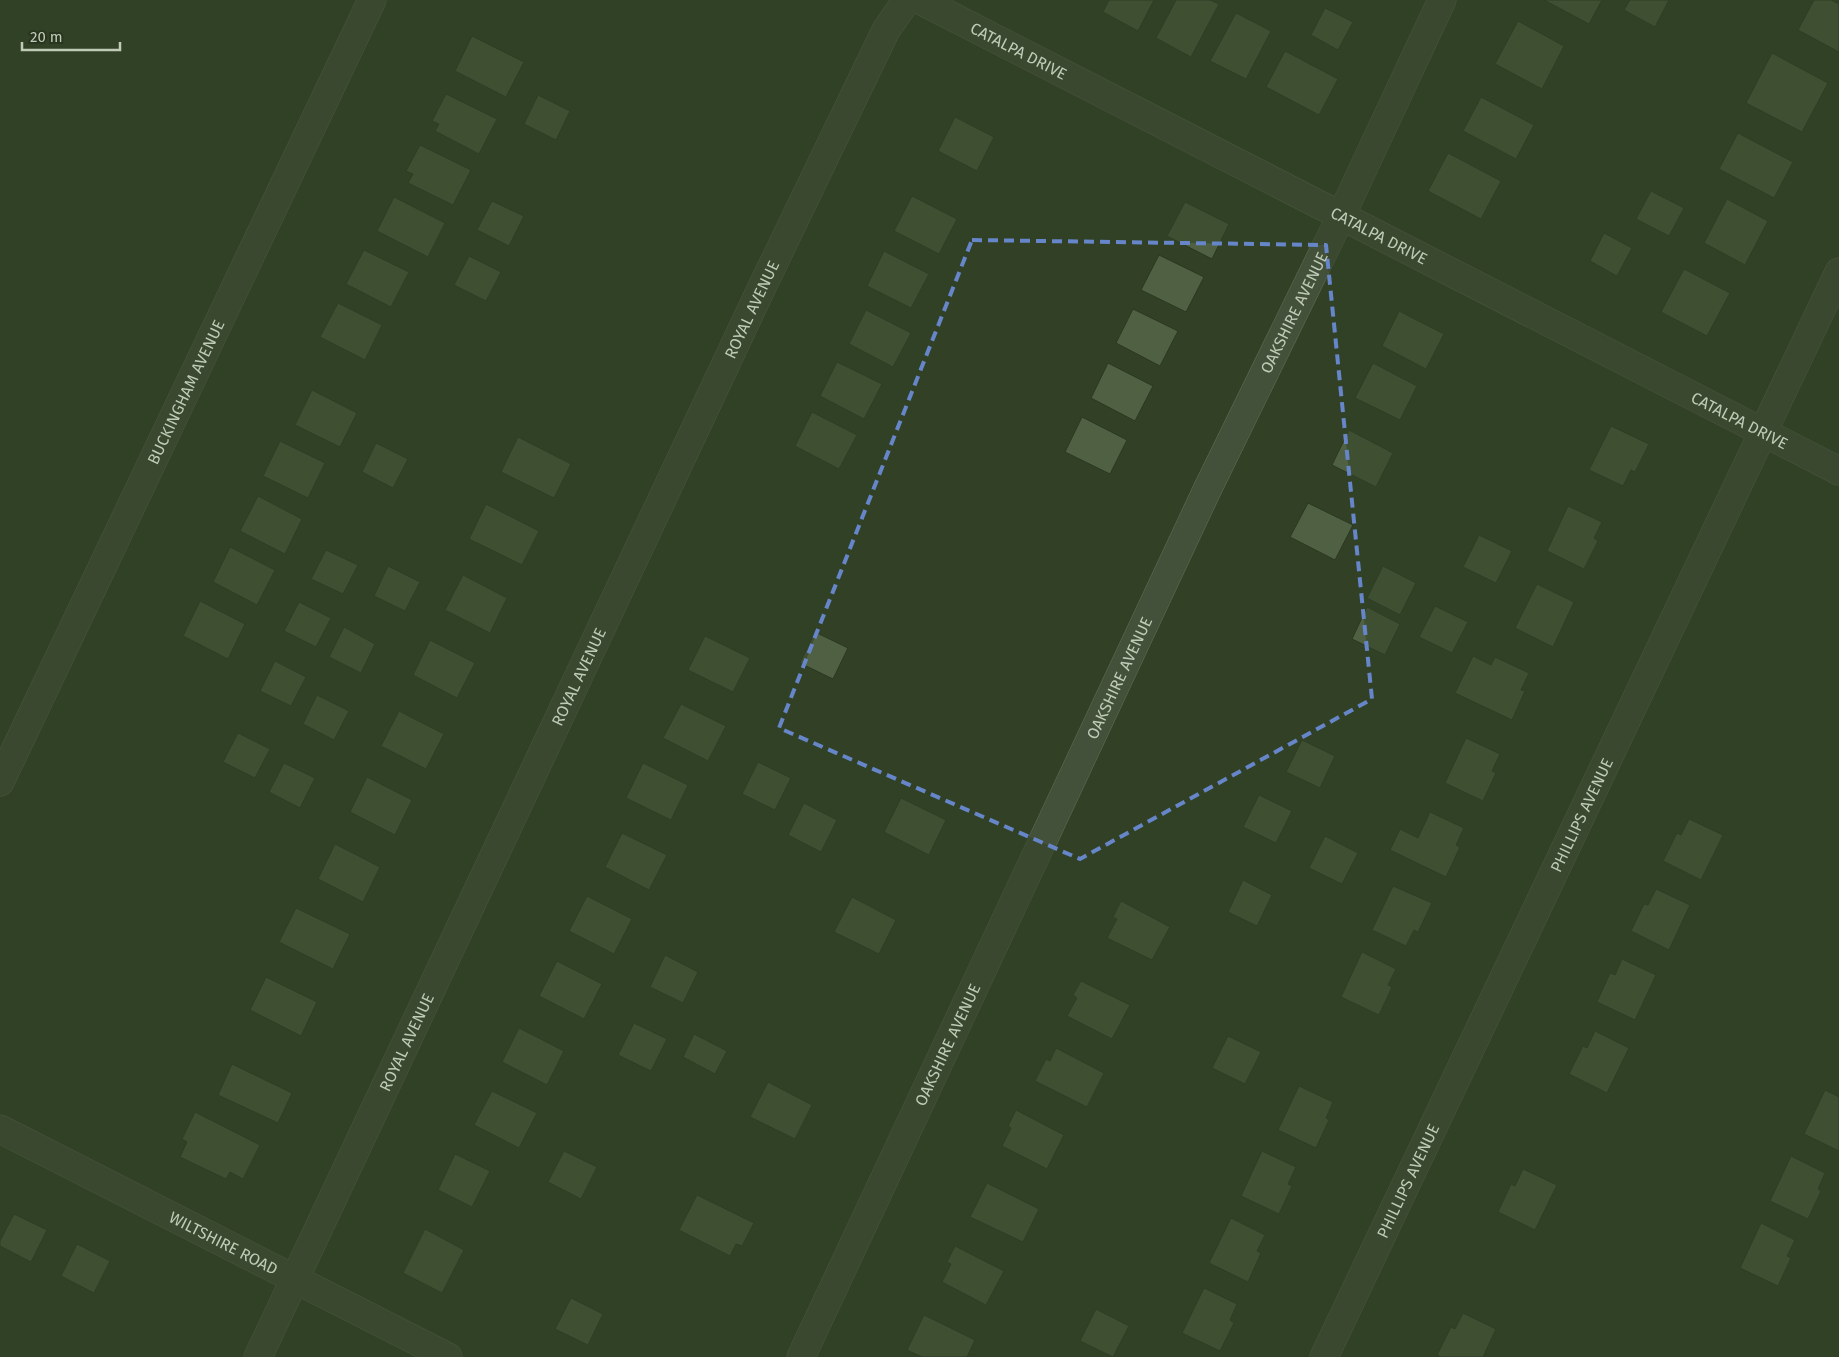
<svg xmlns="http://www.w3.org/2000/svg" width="1839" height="1357" font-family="'Fira Sans',sans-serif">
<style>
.building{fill:#506042;stroke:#2b3821}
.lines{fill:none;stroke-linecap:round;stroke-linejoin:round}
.minor-casing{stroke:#626e58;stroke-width:29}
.minor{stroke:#44513a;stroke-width:28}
.marked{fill:none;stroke:#6686c9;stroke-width:4;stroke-dasharray:10 6;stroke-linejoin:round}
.labels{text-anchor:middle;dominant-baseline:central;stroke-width:5;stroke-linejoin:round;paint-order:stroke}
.street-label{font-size:16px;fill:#bfcbb7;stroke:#29361f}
</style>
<rect width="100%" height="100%" fill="#324126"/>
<g class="building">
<path d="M1109 0H1154L1138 31 1103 12Z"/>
<path d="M1176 0H1210L1219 4 1191 57 1156 38Z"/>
<path d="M1544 0H1602L1589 24Z"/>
<path d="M1630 0H1669L1655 27 1624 10Z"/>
<path d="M1814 0H1831L1839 4V52L1798 30Z"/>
<path d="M1325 8 1353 22 1338 50 1311 35Z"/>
<path d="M1236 13 1271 31 1246 79 1210 61Z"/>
<path d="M1518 21 1564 46 1542 89 1495 64Z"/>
<path d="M472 36 524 62 506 97 455 71Z"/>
<path d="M1285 51 1338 79 1319 115 1266 87Z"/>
<path d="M1772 53 1828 83 1802 132 1746 103Z"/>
<path d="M446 94 497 119 479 154 435 131 439 124 432 121Z"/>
<path d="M538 95 570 111 556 140 524 124Z"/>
<path d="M1481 97 1534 125 1516 159 1463 131Z"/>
<path d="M955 117 994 137 977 171 938 151Z"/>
<path d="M1738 133 1793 162 1774 198 1719 169Z"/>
<path d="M420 145 471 170 453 205 408 183 413 174 406 171Z"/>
<path d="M1448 153 1501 181 1481 219 1428 191Z"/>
<path d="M1651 191 1684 208 1669 236 1636 219Z"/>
<path d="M912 196 957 219 939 254 894 231Z"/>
<path d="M394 197 445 223 428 257 377 231Z"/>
<path d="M1727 199 1768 221 1745 265 1704 243Z"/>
<path d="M492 201 524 216 509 246 477 230Z"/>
<path d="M1185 202 1229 224 1212 259 1167 236Z"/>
<path d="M1604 233 1632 248 1617 276 1590 261Z"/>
<path d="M364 250 409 272 391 307 346 284Z"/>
<path d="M884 251 929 274 911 308 867 286Z"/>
<path d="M1159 255 1204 277 1186 312 1141 290Z"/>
<path d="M469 256 501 272 486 301 454 285Z"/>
<path d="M1684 269 1730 293 1707 336 1661 312Z"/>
<path d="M338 303 382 325 365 360 320 337Z"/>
<path d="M1133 309 1178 331 1160 366 1116 343Z"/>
<path d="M866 310 911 333 893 367 849 344Z"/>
<path d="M1399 311 1444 334 1426 369 1382 346Z"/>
<path d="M837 362 882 384 864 419 820 396Z"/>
<path d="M1108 363 1153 386 1135 421 1091 398Z"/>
<path d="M1373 363 1417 386 1400 420 1355 398Z"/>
<path d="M312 390 357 413 340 447 295 425Z"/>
<path d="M812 412 857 435 839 469 795 446Z"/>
<path d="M1082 417 1127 440 1110 474 1065 452Z"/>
<path d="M1611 426 1649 444 1635 472 1631 470 1623 486 1589 470Z"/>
<path d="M1349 430 1393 453 1376 487 1332 465Z"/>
<path d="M518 437 571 464 554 498 501 472Z"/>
<path d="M280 441 325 463 308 498 263 476Z"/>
<path d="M376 443 408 459 393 488 362 472Z"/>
<path d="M258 496 302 519 285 554 240 531Z"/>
<path d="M1308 503 1353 525 1335 560 1290 537Z"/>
<path d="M486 504 539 531 522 565 469 539Z"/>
<path d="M1568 506 1602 522 1594 538 1598 541 1584 569 1547 551Z"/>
<path d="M1479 535 1512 551 1496 583 1463 567Z"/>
<path d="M230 547 275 570 257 605 213 582Z"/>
<path d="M326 550 358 565 343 594 311 579Z"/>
<path d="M388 566 420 582 405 611 374 596Z"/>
<path d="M1383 566 1416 583 1400 615 1367 598Z"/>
<path d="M463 575 507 598 490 633 445 610Z"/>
<path d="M1537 584 1574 602 1553 647 1515 628Z"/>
<path d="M200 601 245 624 228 659 183 636Z"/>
<path d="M299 602 331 618 316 647 284 631Z"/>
<path d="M1435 606 1468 622 1452 653 1419 637Z"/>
<path d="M1367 607 1400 624 1385 655 1352 639Z"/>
<path d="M344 627 375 644 361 673 329 657Z"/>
<path d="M815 632 848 648 833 679 800 663Z"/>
<path d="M705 636 750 658 733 692 688 670Z"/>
<path d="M430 640 475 663 457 698 413 675Z"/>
<path d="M1473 656 1491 665 1495 657 1529 673 1521 690 1525 691 1512 720 1455 693Z"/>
<path d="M275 661 306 677 291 706 260 691Z"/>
<path d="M317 695 349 711 334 740 303 724Z"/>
<path d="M681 704 726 726 708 761 663 738Z"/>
<path d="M399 711 444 734 426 769 381 746Z"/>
<path d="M238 733 270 749 255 778 223 762Z"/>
<path d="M1466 738 1500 754 1492 771 1496 773 1483 801 1445 783Z"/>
<path d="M1302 740 1335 756 1320 788 1286 772Z"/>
<path d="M758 762 791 778 775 810 742 794Z"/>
<path d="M284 763 315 778 300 808 269 792Z"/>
<path d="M643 763 688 785 671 820 626 798Z"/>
<path d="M367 777 412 800 395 835 350 812Z"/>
<path d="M1259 795 1292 811 1276 843 1243 827Z"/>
<path d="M901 798 946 820 929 855 884 832Z"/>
<path d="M804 803 837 820 821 852 788 835Z"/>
<path d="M1430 812 1464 828 1456 845 1460 847 1446 877 1390 850 1400 829 1418 838Z"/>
<path d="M1689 819 1723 835 1701 880 1663 861 1677 833 1681 835Z"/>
<path d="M622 833 667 855 649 890 605 867Z"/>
<path d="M1325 836 1358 853 1342 884 1309 868Z"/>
<path d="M335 844 380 867 363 902 318 879Z"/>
<path d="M1243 880 1272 895 1257 926 1228 912Z"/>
<path d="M1393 886 1432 903 1418 932 1414 930 1406 946 1372 930Z"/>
<path d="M1656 889 1690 905 1669 950 1631 931 1644 904 1648 905Z"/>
<path d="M587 896 632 919 614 954 569 931Z"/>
<path d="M852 897 896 920 879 954 834 932Z"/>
<path d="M1121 901 1170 927 1152 960 1107 938 1117 919 1113 917Z"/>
<path d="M296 908 350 934 333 969 279 942Z"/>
<path d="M1362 952 1396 969 1388 985 1392 987 1379 1015 1341 997Z"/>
<path d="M665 955 698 972 683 1003 650 987Z"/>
<path d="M1622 959 1656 975 1635 1020 1597 1002 1610 973 1615 975Z"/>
<path d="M557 961 602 984 584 1019 539 996Z"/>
<path d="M266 977 317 1002 301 1036 250 1010Z"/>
<path d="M1081 981 1130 1005 1112 1039 1067 1016 1077 998 1073 995Z"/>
<path d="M634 1023 667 1039 651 1071 618 1055Z"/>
<path d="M519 1028 564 1051 547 1085 502 1062Z"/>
<path d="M1595 1031 1629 1048 1607 1093 1569 1074 1583 1046 1587 1048Z"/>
<path d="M694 1034 727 1051 715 1074 683 1057Z"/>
<path d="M1228 1036 1261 1052 1245 1084 1212 1068Z"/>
<path d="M1056 1048 1104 1073 1087 1107 1035 1081 1046 1059 1050 1061Z"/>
<path d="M232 1064 292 1093 278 1123 218 1095Z"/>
<path d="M768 1082 812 1105 795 1139 750 1117Z"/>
<path d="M1299 1086 1333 1102 1326 1118 1329 1120 1316 1148 1278 1130Z"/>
<path d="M1825 1090 1839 1097V1151L1804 1134Z"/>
<path d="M492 1091 537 1113 519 1148 474 1125Z"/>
<path d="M1016 1110 1064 1135 1047 1169 1002 1146 1011 1128 1008 1126Z"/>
<path d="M195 1112 260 1145 243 1179 230 1172 226 1179 180 1157 187 1142 182 1139Z"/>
<path d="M564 1151 597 1167 581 1199 548 1182Z"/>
<path d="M1262 1151 1296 1167 1288 1184 1292 1186 1279 1214 1241 1196Z"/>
<path d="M455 1154 490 1171 472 1207 438 1190Z"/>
<path d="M1791 1156 1825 1173 1818 1189 1821 1191 1808 1219 1770 1201Z"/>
<path d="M1523 1169 1557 1185 1535 1230 1498 1212 1511 1184 1515 1186Z"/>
<path d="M987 1183 1039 1209 1023 1242 970 1217Z"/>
<path d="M697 1195 754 1223 742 1246 736 1244 730 1256 679 1230Z"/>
<path d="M14 1214 47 1230 31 1262 0 1246V1241Z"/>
<path d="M1231 1218 1265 1235 1257 1251 1261 1253 1248 1282 1209 1263Z"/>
<path d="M1761 1223 1795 1240 1787 1256 1791 1258 1778 1286 1740 1268Z"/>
<path d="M425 1229 464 1250 442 1293 403 1273Z"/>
<path d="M77 1244 110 1261 94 1293 61 1276Z"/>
<path d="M955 1246 1004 1271 986 1305 942 1282 951 1264 947 1262Z"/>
<path d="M1204 1288 1237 1304 1230 1320 1234 1323 1220 1351 1182 1333Z"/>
<path d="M571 1298 603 1314 588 1345 555 1329Z"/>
<path d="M1096 1309 1129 1326 1113 1357 1080 1341Z"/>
<path d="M1463 1313 1496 1329 1483 1357H1441L1437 1355 1451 1327 1455 1329Z"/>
<path d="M924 1315 975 1340 967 1357H922L907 1350Z"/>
</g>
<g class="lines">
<g class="minor-casing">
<g id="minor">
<path id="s1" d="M920 0 1839 471"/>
<path id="s2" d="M0 782 372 0"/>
<path id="s3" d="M0 1129 448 1357"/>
<path id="s4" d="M258 1357 762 287 886 30 907 0"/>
<path id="s5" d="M801 1357 1207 490 1341 216 1442 0"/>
<path id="s6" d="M1324 1357 1839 272"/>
</g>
</g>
<use href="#minor" class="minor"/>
</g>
<path d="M0 0H1839V1357H0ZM972 240 1326 245 1372 699 1080 859 779 728Z" fill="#324126" fill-opacity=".55" fill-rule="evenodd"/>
<path class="marked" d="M972 240 1326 245 1372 699 1080 859 779 728Z"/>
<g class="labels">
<g class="street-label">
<text stroke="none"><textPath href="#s1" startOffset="111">CATALPA DRIVE</textPath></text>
<text stroke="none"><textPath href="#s1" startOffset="516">CATALPA DRIVE</textPath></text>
<text stroke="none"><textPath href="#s4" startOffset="1158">ROYAL AVENUE</textPath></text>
<text stroke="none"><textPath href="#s5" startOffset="1155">OAKSHIRE AVENUE</textPath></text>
<text stroke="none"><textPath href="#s2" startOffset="432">BUCKINGHAM AVENUE</textPath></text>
<text stroke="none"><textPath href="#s1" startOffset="921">CATALPA DRIVE</textPath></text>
<text stroke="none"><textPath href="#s4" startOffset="752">ROYAL AVENUE</textPath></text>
<text stroke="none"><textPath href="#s5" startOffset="750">OAKSHIRE AVENUE</textPath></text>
<text stroke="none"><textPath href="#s6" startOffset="600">PHILLIPS AVENUE</textPath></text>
<text stroke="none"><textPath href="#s4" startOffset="348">ROYAL AVENUE</textPath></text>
<text stroke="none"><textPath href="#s5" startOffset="345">OAKSHIRE AVENUE</textPath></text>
<text stroke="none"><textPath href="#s6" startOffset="195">PHILLIPS AVENUE</textPath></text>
<text stroke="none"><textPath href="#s3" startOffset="251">WILTSHIRE ROAD</textPath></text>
</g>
</g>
<path d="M22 42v8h98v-8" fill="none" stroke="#bfcbb7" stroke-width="2.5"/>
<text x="30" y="42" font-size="15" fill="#bfcbb7" stroke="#29361f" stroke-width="4" paint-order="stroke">20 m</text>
</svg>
